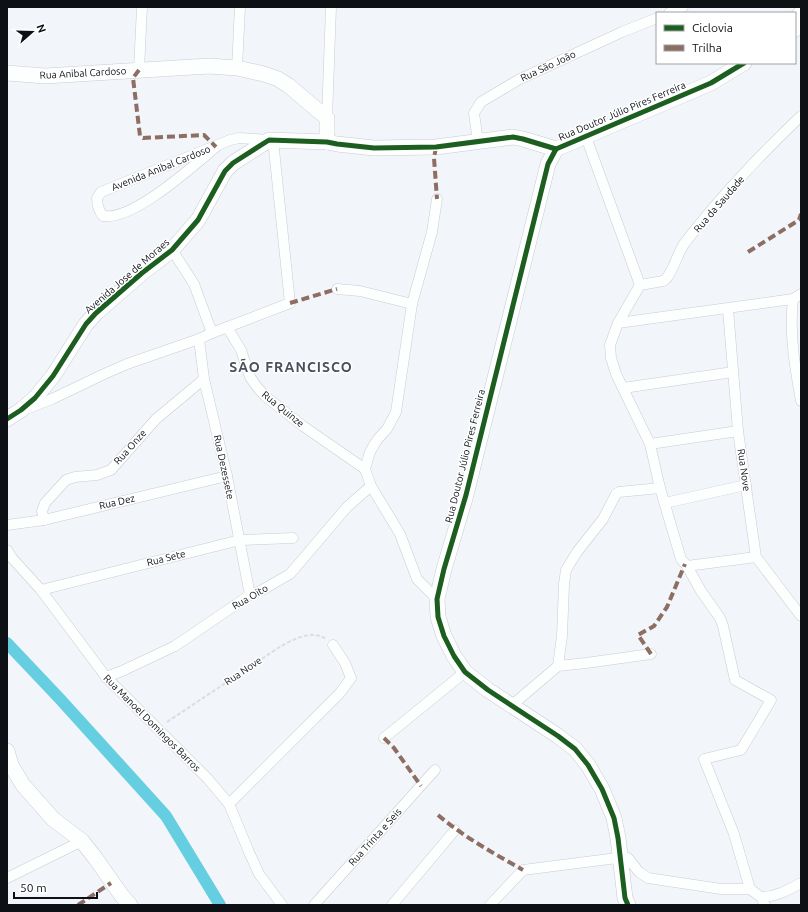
<svg xmlns="http://www.w3.org/2000/svg" width="808" height="912" font-family="Ubuntu,sans-serif">
<style>
.lines{fill:none;stroke-linecap:round;stroke-linejoin:round}
.canal{stroke:#65cee0;stroke-width:12}
.street-casing{stroke:#c9ccd1;stroke-width:11}
.secondary-casing{stroke:#c9ccd1;stroke-width:16}
.path{stroke:#dddddf;stroke-width:2;stroke-dasharray:4 2;stroke-linecap:butt}
.street{stroke:#fdfefe;stroke-width:10}
.secondary{stroke:#fdfefe;stroke-width:15}
.quiet{stroke:#8d6e63;stroke-width:4;stroke-dasharray:8 4;stroke-linecap:butt}
.cycleway-casing{stroke:#fff;stroke-width:8}
.cycleway{stroke:#1b5e20;stroke-width:5}
.labels{text-anchor:middle;dominant-baseline:central;stroke-width:3;stroke-linejoin:round;paint-order:stroke}
.street-label{font-size:10px;fill:#0d1116;stroke:#fff}
.district-label{font-size:14px;font-weight:bold;letter-spacing:1px;fill:#4a525e;stroke:#fff}
</style>
<rect width="100%" height="100%" fill="#f2f5fa"/>
<g class="lines">
<path class="canal" d="M7 643 60 699 166 816 220 905"/>
<g class="street-casing">
<g id="street">
<path d="M669 13 683 7"/>
<path d="M795 32 801 29"/>
<path d="M237 68 240 7"/>
<path d="M139 70 142 7"/>
<path d="M327 118 331 7"/>
<path d="M586 137 640 285"/>
<path d="M478 142 474 113 481 102 518 80 622 32 657 18"/>
<path d="M216 147C193 166 133 221 103 216 98 210 97 205 97 198L101 192 230 140 239 138 269 140"/>
<path d="M172 250 194 284 212 333"/>
<path d="M640 285 618 323 610 345 611 358 616 374 650 444 660 488 681 559 687 566 756 557"/>
<path d="M640 285 663 281 666 279C674 269 677 255 684 244 719 198 759 156 801 116"/>
<path d="M337 289 360 291 412 304"/>
<path d="M793 299C789 333 795 368 801 401"/>
<path d="M728 309 738 431 756 557 801 616"/>
<path d="M618 323 793 299 801 294"/>
<path d="M227 327 241 350 250 377 257 387 265 396 303 426 365 469"/>
<path d="M199 339 204 379 227 476 250 595"/>
<path d="M623 388 733 372"/>
<path d="M29 408 52 399 102 375 127 364 199 339 212 333 290 303 273 140"/>
<path d="M650 444 738 431"/>
<path d="M665 503 746 485"/>
<path d="M44 520 42 511 45 503 66 480 75 477 97 475 111 470 156 419 204 379"/>
<path d="M7 525 44 520 227 476"/>
<path d="M7 550 12 558 41 590 106 677 208 779 229 804 249 852 259 874 282 905"/>
<path d="M687 566 701 591 720 618 723 626 735 680 771 700 741 750 704 759 734 834 750 889"/>
<path d="M41 590 240 540 293 538"/>
<path d="M437 599 417 579 400 534 371 486 365 469 370 452 377 440 387 429 396 412 412 304 432 232 437 199"/>
<path d="M558 666 562 636 564 584 566 570 577 552 603 519 616 494 619 492 660 488"/>
<path d="M106 677 122 671 175 646 250 595 262 590 290 574 347 507 371 486"/>
<path d="M511 706 558 666 586 663 651 654"/>
<path d="M384 738 465 672"/>
<path d="M229 804 340 693 351 678 345 663 333 645"/>
<path d="M7 878 82 841"/>
<path d="M761 897C776 897 788 890 801 883"/>
<path d="M314 905 435 770"/>
<path d="M392 905 455 830"/>
<path d="M490 905 523 870 625 857 628 858 639 872 648 878 721 889H750L761 897 765 905"/>
</g>
</g>
<g class="secondary-casing">
<g id="secondary">
<path d="M795 20 801 13"/>
<path d="M7 73 45 76 209 66 237 68 264 74 278 79 289 86 327 118V142"/>
<path d="M7 419 21 410 35 398 53 376 86 324 96 313 142 273 172 250 198 220 225 171 233 163 269 140 327 142 337 144 374 148 436 147 513 137 523 139 556 149"/>
<path d="M7 751 11 765 23 785 53 819 82 841 96 859 122 896 130 905"/>
<path d="M628 905 625 898 618 838 614 818 602 789 588 765 575 749 558 736 488 690 465 672 454 656 444 636 438 617 437 599 444 569 466 495 548 164 556 149 711 83 744 63"/>
</g>
</g>
<path class="path" d="M167 722 278 648C291 640 312 629 326 639"/>
<use href="#street" class="street"/>
<use href="#secondary" class="secondary"/>
<g class="quiet">
<path d="M139 70 133 78 140 136 143 138 204 135 216 147"/>
<path d="M436 147 434 158 437 199"/>
<path d="M748 252 799 220 801 214"/>
<path d="M290 303 337 289"/>
<path d="M651 654 638 635 654 626 667 607 685 564"/>
<path d="M384 738 394 748 421 786"/>
<path d="M438 815C464 837 493 853 523 870"/>
<path d="M78 905 111 883"/>
</g>
<g class="cycleway-casing">
<g id="cycleway">
<path d="M7 419 21 410 35 398 53 376 86 324 96 313 142 273 172 250 198 220 225 171 233 163 269 140 327 142 337 144 374 148 436 147 513 137 523 139 556 149"/>
<path d="M628 905 625 898 618 838 614 818 602 789 588 765 575 749 558 736 488 690 465 672 454 656 444 636 438 617 437 599 444 569 466 495 548 164 556 149 711 83 744 63"/>
</g>
</g>
<use href="#cycleway" class="cycleway"/>
</g>
<g class="labels">
<g class="street-label">
<text transform="translate(548 66) rotate(-25)">Rua São João</text>
<text transform="translate(83 73) rotate(-3)">Rua Anibal Cardoso</text>
<text transform="translate(622 111) rotate(-23)">Rua Doutor Júlio Pires Ferreira</text>
<text transform="translate(161 168) rotate(-22)">Avenida Anibal Cardoso</text>
<text transform="translate(719 204) rotate(-49)">Rua da Saudade</text>
<text transform="translate(127 276) rotate(-41)">Avenida Jose de Moraes</text>
<text transform="translate(283 409) rotate(39)">Rua Quinze</text>
<text transform="translate(130 447) rotate(-48)">Rua Onze</text>
<text transform="translate(465 456) rotate(-76)">Rua Doutor Júlio Pires Ferreira</text>
<text transform="translate(224 467) rotate(78)">Rua Dezessete</text>
<text transform="translate(744 470) rotate(82)">Rua Nove</text>
<text transform="translate(117 502) rotate(-13)">Rua Dez</text>
<text transform="translate(166 558) rotate(-14)">Rua Sete</text>
<text transform="translate(250 597) rotate(-30)">Rua Oito</text>
<text transform="translate(243 671) rotate(-34)">Rua Nove</text>
<text transform="translate(152 723) rotate(45)">Rua Manoel Domingos Barros</text>
<text transform="translate(375 837) rotate(-48)">Rua Trinta e Seis</text>
</g>
<g class="district-label">
<text x="291" y="367">SÃO FRANCISCO</text>
</g>
</g>
<rect width="808" height="912" fill="none" stroke="#0d1116" stroke-width="16"/>
<rect x="656" y="12" width="140" height="52" fill="#ffffff" stroke="#9ea0a2"/>
<rect x="664" y="25" width="20" height="6" fill="#1b5e20" stroke="#9ea0a2"/>
<text x="692" y="32" font-size="12" fill="#0d1116">Ciclovia</text>
<rect x="664" y="45" width="20" height="6" fill="#8d6e63" stroke="#9ea0a2"/>
<text x="692" y="52" font-size="12" fill="#0d1116">Trilha</text>
<g transform="translate(32 32) rotate(70)" stroke="#ffffff" stroke-width="3" paint-order="stroke">
<path d="M0-3L7 15L0 10L-7 15Z" fill="#0d1116"/>
<text y="-6" font-size="11" font-weight="bold" text-anchor="middle" fill="#0d1116">N</text>
</g>
<path d="M14 892v6h83v-6" fill="none" stroke="#0d1116" stroke-width="2"/>
<text x="20" y="892" font-size="12" fill="#0d1116" stroke="#ffffff" stroke-width="3" paint-order="stroke">50 m</text>
</svg>
